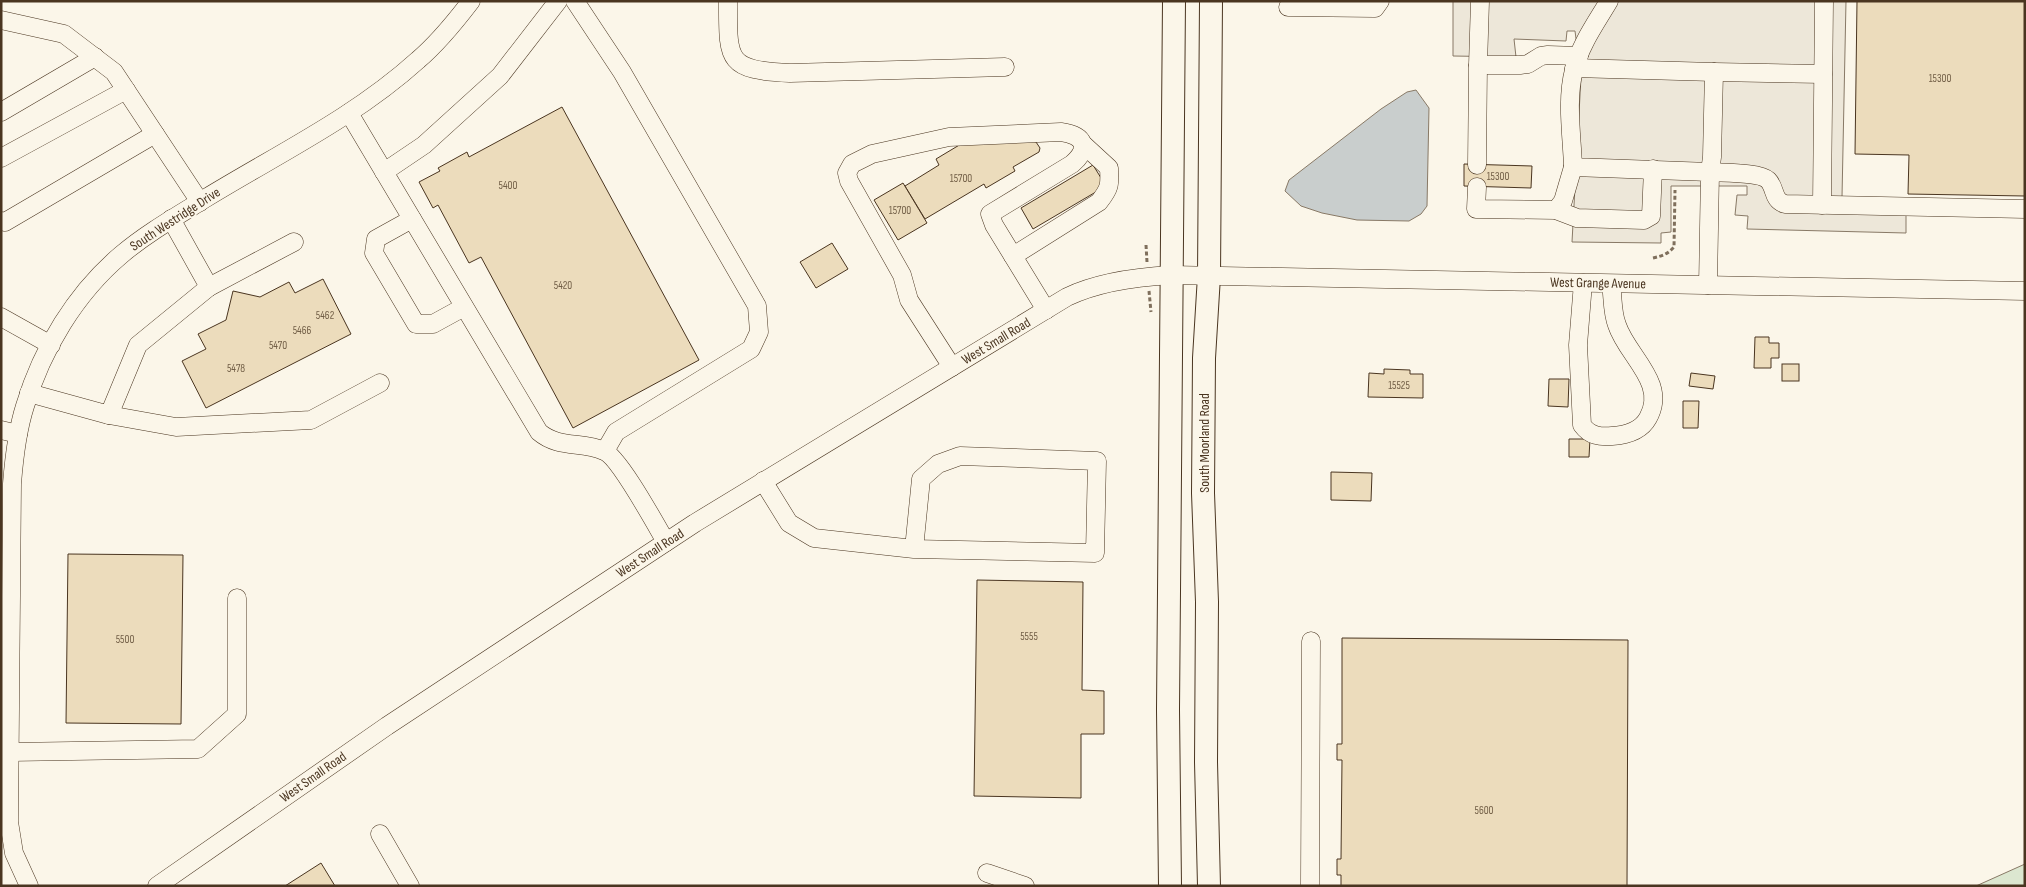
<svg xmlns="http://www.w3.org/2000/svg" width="2026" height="887" font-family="'Sofia Sans Condensed',sans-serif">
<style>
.green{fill:#dce7d0;stroke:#887966}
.parking{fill:#ede7d9;stroke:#887966}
.water{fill:#c9cecd;stroke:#887966}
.building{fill:#ecdcbc;stroke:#4a3520}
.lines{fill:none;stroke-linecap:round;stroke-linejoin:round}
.minor-casing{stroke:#4a3520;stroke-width:19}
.major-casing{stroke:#4a3520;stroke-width:24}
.path{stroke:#7f6f5c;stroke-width:3;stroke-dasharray:4 2.5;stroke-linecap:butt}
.minor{stroke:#fbf6e9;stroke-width:18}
.major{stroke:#fbf6e9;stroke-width:22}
.labels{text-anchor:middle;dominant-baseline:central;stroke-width:4;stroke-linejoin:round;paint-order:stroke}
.number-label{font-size:11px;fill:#725f47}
.street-label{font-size:14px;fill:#4a3520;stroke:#fbf6e9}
</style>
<rect width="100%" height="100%" fill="#fbf6e9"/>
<path class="green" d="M2025 864V886H1976Z"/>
<path class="parking" d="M1453 1H1846L1842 197 1906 200V233L1747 229 1748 216 1735 215 1737 195H1747V186H1671V232L1661 233V243L1572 242 1581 77 1575 31H1567L1566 41 1514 39 1516 57 1453 56Z"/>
<path class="water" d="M1416 90 1429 108 1427 206 1421 214 1409 221 1357 220 1322 213 1301 206 1285 191 1289 180 1381 109 1407 92Z"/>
<g class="building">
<path d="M1857 1H2025V196L1908 194 1909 155 1855 154Z"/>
<path d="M562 107 699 360 573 428 481 257 469 263 438 205 433 208 419 182 440 171 438 168 467 152 469 157Z"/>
<path d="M966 141H1032L1036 142 1040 148 1039 152 1013 167 1015 171 986 188 984 184 925 219 905 186 939 165 936 159Z"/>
<path d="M1464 164 1532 166 1531 188 1464 186Z"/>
<path d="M1093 165 1106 186 1033 229 1021 208Z"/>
<path d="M903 183 927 223 898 240 874 200Z"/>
<path d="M832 243 848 269 816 288 800 262Z"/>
<path d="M323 279 351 334 206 408 182 361 206 349 198 334 226 320 233 291 260 297 289 282 295 293Z"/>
<path d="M1755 337H1769V343H1779V358H1771V368H1754Z"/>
<rect x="1782" y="364" width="17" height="17"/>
<path d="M1384 369 1410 370V374H1423V398L1368 397 1369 373 1384 374Z"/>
<path d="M1691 373 1715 376 1713 389 1689 386Z"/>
<path d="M1549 379H1569L1568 407 1548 406Z"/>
<path d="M1683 401H1699L1698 428H1683Z"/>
<path d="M1569 439H1590L1589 457H1569Z"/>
<path d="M1331 472 1372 473 1371 501 1331 500Z"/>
<path d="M68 554 183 555 181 724 66 723Z"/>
<path d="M977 580 1083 582 1082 690 1104 691V734H1081V798L974 796Z"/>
<path d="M1342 638 1628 640 1627 886H1341V875H1337V859H1341L1342 760H1337V744H1342Z"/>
<path d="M321 863 335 886H285Z"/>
</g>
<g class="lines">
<g class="minor-casing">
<g id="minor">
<path d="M575 1 622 72 757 306 759 332 751 349 616 432 605 451"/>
<path d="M728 1C728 61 726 70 790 73L1005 67"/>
<path d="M1480 1 1478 65H1520L1528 64 1541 56 1548 55 1579 56"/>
<path d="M1609 1C1596 23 1580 45 1574 70 1566 100 1572 136 1573 167L1710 172 1708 285"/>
<path d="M1288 7 1375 8 1380 1"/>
<path d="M1 20 64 34 114 72 200 202"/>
<path d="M1574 68 1714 72 1712 157 1710 172C1722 173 1760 172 1768 180 1776 188 1772 200 1785 204L2025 209"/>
<path d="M1714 72 1823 74"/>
<path d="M1 112 95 57"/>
<path d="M349 113 539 432C559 449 582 441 604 451 619 457 656 525 666 542"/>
<path d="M1 158 126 90"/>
<path d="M1477 165 1478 65"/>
<path d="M384 172 424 145 500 76 558 1"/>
<path d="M1477 187 1476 209 1556 210 1577 218 1644 220 1651 216 1653 169"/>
<path d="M1822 205 1824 1"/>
<path d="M1556 210 1563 201 1573 167"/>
<path d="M412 219 376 239 374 253 416 324H433L464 307"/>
<path d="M1 221 5 222 155 134"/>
<path d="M1013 256 1099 202C1110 188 1110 185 1109 168L1084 145"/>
<path d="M1583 283 1578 345 1582 425C1590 436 1600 437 1612 436 1627 435 1641 431 1648 418 1668 383 1627 356 1617 325 1612 313 1613 297 1611 284"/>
<path d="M209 287 294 242"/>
<path d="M1 317 51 345"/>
<path d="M952 367 909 300 902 275 849 181 847 173 852 164 872 154 949 137 1061 132C1084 135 1091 148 1072 164L990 214 994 225 1046 310"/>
<path d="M29 393 109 415 138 345 209 287 171 219"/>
<path d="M109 415 176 427 311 420 380 383"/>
<path d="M1 430 18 434"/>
<path d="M763 481 789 523 814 538 914 549 921 479 938 464 960 456 1097 461 1095 553 914 549"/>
<path d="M10 752 198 749 237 714V598"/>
<path d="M380 834 410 886"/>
<path d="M987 873 1025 886"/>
<path d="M29 886 14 853 9 822 12 484C14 458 17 431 25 406 42 349 76 293 121 255 147 233 177 216 206 198 278 154 355 117 418 60 438 43 455 22 471 1"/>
<path d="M157 886 387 726 695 523 1067 297C1098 282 1136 277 1171 275L2025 291"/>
<path d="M1310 886 1311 641"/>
</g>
</g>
<g class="major-casing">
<g id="major">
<path d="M1170 886 1168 710 1174 1"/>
<path d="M1209 886 1206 762 1207 602 1203 493 1204 358 1209 276 1211 1"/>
</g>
</g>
<g class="path">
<path d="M1146 245 1147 262"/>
<path d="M1653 258C1662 256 1668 254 1674 247L1675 190"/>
<path d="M1149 291 1151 312"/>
</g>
<use href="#minor" class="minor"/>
<use href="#major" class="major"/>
</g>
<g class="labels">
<g class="number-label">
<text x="1940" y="78">15300</text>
<text x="1498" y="176">15300</text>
<text x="961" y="178">15700</text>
<text x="508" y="185">5400</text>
<text x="900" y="210">15700</text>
<text x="563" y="285">5420</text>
<text x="325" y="315">5462</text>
<text x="302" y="330">5466</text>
<text x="278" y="345">5470</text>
<text x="236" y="368">5478</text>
<text x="1399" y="385">15525</text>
<text x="1029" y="636">5555</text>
<text x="125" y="639">5500</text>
<text x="1484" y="810">5600</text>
</g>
<g class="street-label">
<text transform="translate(175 219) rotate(-33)">South Westridge Drive</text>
<text transform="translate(1598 283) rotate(1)">West Grange Avenue</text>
<text transform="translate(996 341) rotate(-31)">West Small Road</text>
<text transform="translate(1204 443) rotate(-90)">South Moorland Road</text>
<text transform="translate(650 553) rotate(-33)">West Small Road</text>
<text transform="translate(313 777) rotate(-35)">West Small Road</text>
</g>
</g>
<rect width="2026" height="887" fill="none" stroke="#4a3520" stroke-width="5"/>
</svg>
